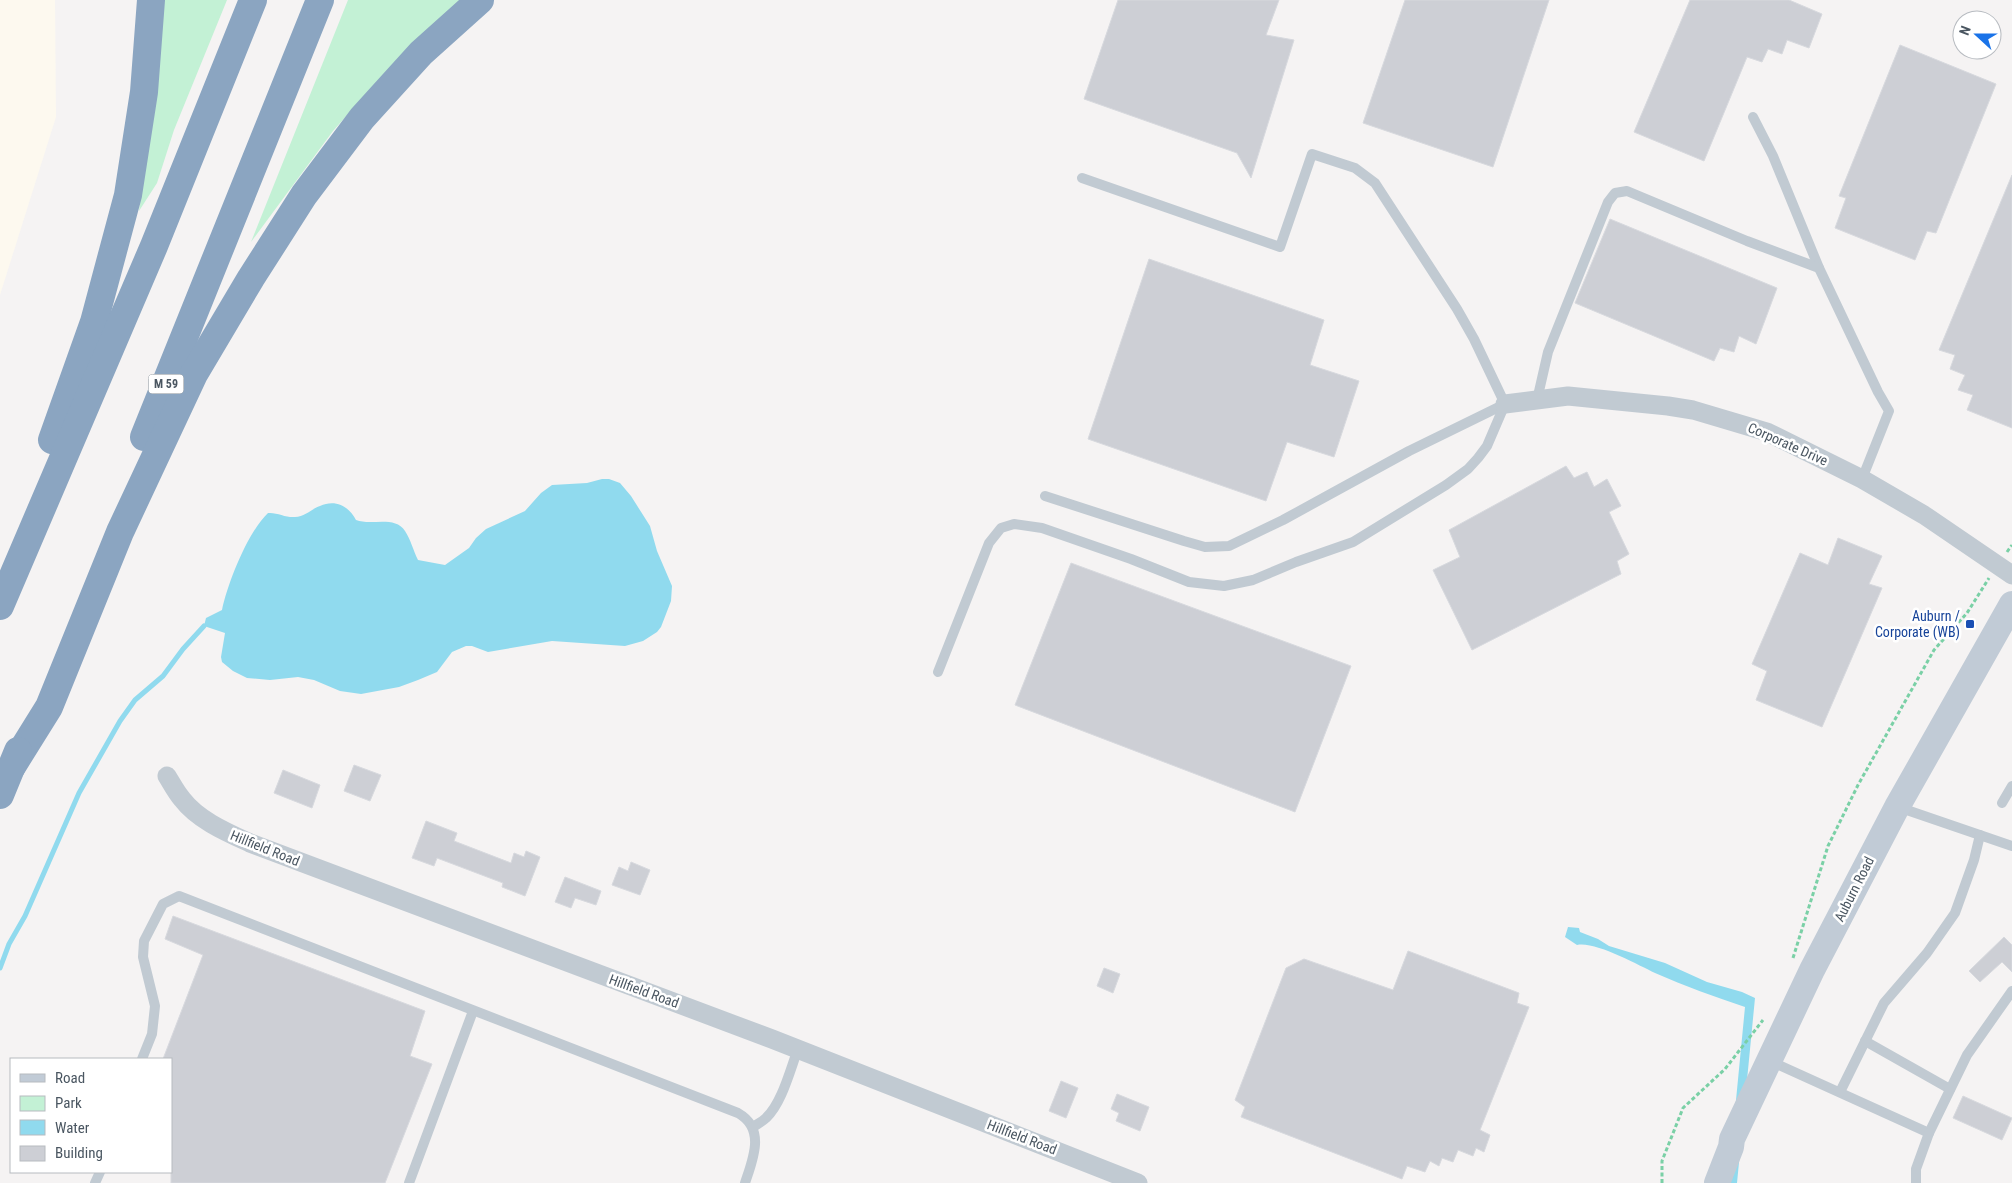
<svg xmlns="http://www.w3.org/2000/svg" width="2012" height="1183" font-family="'Roboto Condensed',sans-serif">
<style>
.commercial{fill:#fdf9ef}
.green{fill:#c3f1d5}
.water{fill:#90daee}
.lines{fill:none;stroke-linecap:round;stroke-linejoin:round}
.stream{stroke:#90daee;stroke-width:5}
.building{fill:#cdcfd5;stroke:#d7d9de}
.path{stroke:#7ad0a6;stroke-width:3;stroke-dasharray:4 2.5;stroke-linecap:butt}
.service{stroke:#c1cad2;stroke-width:10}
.minor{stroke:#c1cad2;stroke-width:19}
.secondary{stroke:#c1cbd6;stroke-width:26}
.motorway{stroke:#8ba5c1;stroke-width:28}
.transit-dot{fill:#1a4fb4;stroke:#fff;stroke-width:2}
.labels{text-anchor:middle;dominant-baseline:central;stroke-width:5;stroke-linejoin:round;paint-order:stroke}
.shield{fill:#fff;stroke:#808990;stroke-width:1}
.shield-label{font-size:12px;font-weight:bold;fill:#4a5661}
.street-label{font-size:14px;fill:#4a5661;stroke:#fff}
.transit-label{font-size:14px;fill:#164399;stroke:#fff;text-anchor:end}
</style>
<rect width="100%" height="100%" fill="#f5f3f3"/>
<path class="commercial" d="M0 0H55L56 117 0 295Z"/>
<g class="green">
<path d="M160 0H227L174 130 157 183 139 211Z"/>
<path d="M348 0H461L364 96 333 131 251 242Z"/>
</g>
<g class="water">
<path d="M602 479H609L620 483 631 496 650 526 657 551 672 586 671 601 661 627 657 632 643 641 625 646 552 641 488 652 472 646H466L452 652 437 672 418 680 399 687 361 694 340 691 314 680 298 677 270 680 247 678 233 671 222 662 221 657 225 633 204 626 206 618 222 610C228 582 248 532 268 513 277 512 286 518 295 517 305 517 311 509 320 506 335 499 349 506 356 520 371 526 395 515 405 531 411 540 413 550 418 560L445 565 469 548 476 538 486 529 525 511 541 493 552 485 587 483Z"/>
<path d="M1568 927 1579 928 1580 932 1598 939 1609 946 1665 963 1707 982 1742 992 1755 998 1737 1183H1728L1745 1007C1715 997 1685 986 1655 973 1638 965 1595 941 1577 945L1565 937Z"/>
</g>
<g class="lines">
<path class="stream" d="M0 968 9 944 25 916 79 793 120 721 135 700 163 676 183 649 204 626"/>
</g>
<g class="building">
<path d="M1118 0H1279L1266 35 1294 40 1251 178 1237 153 1084 99Z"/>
<path d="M1405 0H1549L1493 167 1363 123Z"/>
<path d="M1690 0H1789L1822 14 1809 48 1787 40 1782 54 1768 49 1762 62 1747 57 1704 161 1634 132Z"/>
<path d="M1900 45 1996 84 1936 233 1927 231 1915 260 1835 228 1846 198 1839 196Z"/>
<path d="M2012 175V428L1967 410 1973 395 1958 390 1965 375 1950 369 1955 355 1939 350Z"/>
<path d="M1610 219 1777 288 1756 344 1739 336 1734 352 1720 348 1714 361 1575 303Z"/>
<path d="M1149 259 1324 320 1310 365 1359 381 1334 457 1287 442 1266 501 1088 439Z"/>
<path d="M1566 466 1574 478 1587 472 1594 487 1607 479 1621 506 1609 512 1629 554 1617 561 1621 574 1472 650 1433 570 1460 557 1449 530Z"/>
<path d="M1838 538 1882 556 1869 584 1882 588 1822 727 1756 700 1767 671 1752 664 1800 553 1828 565Z"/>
<path d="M1071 563 1351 666 1295 812 1015 705Z"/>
<path d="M354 765 381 775 370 801 344 791Z"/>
<path d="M283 770 320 785 312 808 274 793Z"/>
<path d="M426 821 457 833 454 841 511 863 514 853 524 857 526 851 540 857 525 896 502 887 503 883 437 858 434 866 412 858Z"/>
<path d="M631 862 650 870 640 895 612 885 619 867 628 871Z"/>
<path d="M565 877 601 891 596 905 575 898 571 908 555 902Z"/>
<path d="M173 916 425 1011 410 1056 432 1064 385 1183H171V1059H163L203 955 165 939Z"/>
<path d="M2004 937 2012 945V972L2002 962 1980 982 1969 971Z"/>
<path d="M1408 951 1519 993 1517 1003 1529 1007 1480 1130 1490 1135 1484 1152 1476 1148 1473 1156 1458 1150 1453 1162 1442 1158 1439 1166 1430 1161 1425 1172 1407 1166 1402 1179 1241 1117 1245 1107 1235 1100 1286 968 1304 959 1393 990Z"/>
<path d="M1104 968 1120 974 1113 993 1097 986Z"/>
<path d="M1061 1081 1078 1088 1066 1118 1049 1111Z"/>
<path d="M1117 1094 1149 1107 1140 1131 1116 1121 1119 1113 1111 1109Z"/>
<path d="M1963 1096 2012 1118 2002 1140 1953 1118Z"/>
</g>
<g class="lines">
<g class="path">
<path d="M2007 552 2012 545"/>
<path d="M1793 958 1828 846 1858 785 1934 650 1967 613 1989 578"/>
<path d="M1662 1183V1161L1683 1108 1725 1069 1763 1020"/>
</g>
<g class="service">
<path d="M1753 117 1773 156 1819 268 1878 392 1889 411 1862 479"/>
<path d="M1537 400 1548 352 1608 202 1615 193 1627 191 1747 241 1819 268"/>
<path d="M1045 496 1184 541 1205 547 1229 546 1283 520 1409 451 1505 404"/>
<path d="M938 672 989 543 1001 528 1014 524 1042 528 1131 559 1189 582 1224 586 1253 580 1296 562 1353 542 1446 485 1468 469 1478 458 1487 446 1505 404 1474 339 1457 309 1375 183 1355 168 1312 154 1280 247 1082 178"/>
<path d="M2002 803 2012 786"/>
<path d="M1898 807 2012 846"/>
<path d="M1865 1041 1950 1089"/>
<path d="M142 1059 152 1034 155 1006 143 957 144 941 163 904 179 896 738 1113C766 1129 753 1159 745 1183"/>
<path d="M1770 1061 1929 1133 1967 1055 2012 991"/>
<path d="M1840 1092 1884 1003 1927 953 1955 913 1974 860 1980 835"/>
<path d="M753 1127C757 1124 762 1122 766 1118 782 1103 790 1070 798 1049"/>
<path d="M95 1183 100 1172"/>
<path d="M409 1183 473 1011"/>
<path d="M1916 1183V1169L1929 1133"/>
</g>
<g class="minor">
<path d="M1505 404 1568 396 1668 406 1693 410 1767 432 1862 479 1924 515 2012 575"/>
<path d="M167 776C172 784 176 792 182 799 198 820 226 832 250 843L772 1039 1138 1183"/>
</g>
<path class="secondary" d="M1717 1183 1731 1147 1732 1139 1812 970 1897 807 2012 604"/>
<g class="motorway">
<path d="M144 437 320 0"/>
<path d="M52 440 94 322 128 195 144 92 151 0"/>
<path d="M0 606 154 246 253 0"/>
<path d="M11 768 49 707 120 532 194 374 251 278 304 195 362 118 421 53 480 0"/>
<path d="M0 795 18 751"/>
</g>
</g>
<rect class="transit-dot" x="1965" y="619" width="10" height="10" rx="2.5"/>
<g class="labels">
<rect class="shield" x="148.5" y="374.5" width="35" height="19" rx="4"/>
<g class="shield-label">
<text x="166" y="384">M 59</text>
</g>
<g class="street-label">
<text transform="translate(1788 444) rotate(24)">Corporate Drive</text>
<text transform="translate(265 848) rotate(22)">Hillfield Road</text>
<text transform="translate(1854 889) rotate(-63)">Auburn Road</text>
<text transform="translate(644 991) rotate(20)">Hillfield Road</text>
<text transform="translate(1022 1137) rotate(21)">Hillfield Road</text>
</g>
<g class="transit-label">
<text x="1960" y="616">Auburn /<tspan x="1960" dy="16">Corporate (WB)</tspan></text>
</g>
</g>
<rect x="10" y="1058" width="162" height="115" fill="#ffffff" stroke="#b7bbc0"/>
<rect x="20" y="1074" width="25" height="8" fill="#c1cbd6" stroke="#b7bbc0"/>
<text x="55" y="1083" font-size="15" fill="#4a5661">Road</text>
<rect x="20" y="1096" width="25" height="15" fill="#c3f1d5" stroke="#b7bbc0"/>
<text x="55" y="1108" font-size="15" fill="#4a5661">Park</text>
<rect x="20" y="1120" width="25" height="15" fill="#90daee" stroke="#b7bbc0"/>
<text x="55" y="1133" font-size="15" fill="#4a5661">Water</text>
<rect x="20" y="1146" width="25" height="15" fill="#cdcfd5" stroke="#b7bbc0"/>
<text x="55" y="1158" font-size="15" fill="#4a5661">Building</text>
<g transform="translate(1977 35) rotate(291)"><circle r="24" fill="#ffffff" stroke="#b7bbc0"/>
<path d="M0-4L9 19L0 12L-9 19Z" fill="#1a73e8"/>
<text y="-8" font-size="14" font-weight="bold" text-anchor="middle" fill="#4a5661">N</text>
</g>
</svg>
